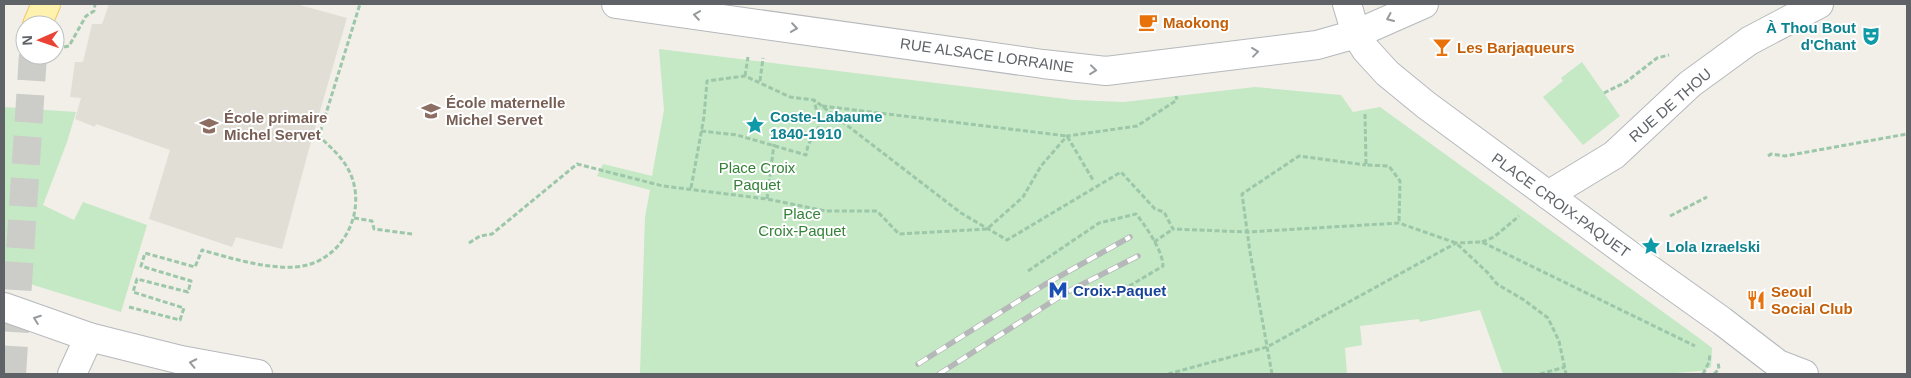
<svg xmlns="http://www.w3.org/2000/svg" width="1911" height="378" font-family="Arial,sans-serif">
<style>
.education{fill:#e1ded6}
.green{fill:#c5e8c5}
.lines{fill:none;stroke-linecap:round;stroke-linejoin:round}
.major-tunnel{stroke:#ccccc8;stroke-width:28;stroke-dasharray:28 14;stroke-linecap:butt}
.minor-casing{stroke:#b5b8bc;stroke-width:30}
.major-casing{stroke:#f2c960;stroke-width:30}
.path{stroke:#9cc7a9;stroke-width:3;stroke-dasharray:5 2.5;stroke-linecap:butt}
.minor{stroke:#fff;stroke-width:28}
.major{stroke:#fff2af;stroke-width:28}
.rail-casing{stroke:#b6b7b8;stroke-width:5.5}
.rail{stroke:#fff;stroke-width:4;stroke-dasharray:11;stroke-linecap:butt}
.oneway{stroke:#979a9d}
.labels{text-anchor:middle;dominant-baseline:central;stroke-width:4;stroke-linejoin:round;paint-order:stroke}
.food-label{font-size:15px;font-weight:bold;fill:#c56008;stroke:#fff;text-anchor:start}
.culture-label{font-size:15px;font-weight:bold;fill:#0d838f;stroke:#fff;text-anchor:start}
.street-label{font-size:15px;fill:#5f6368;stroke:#fff}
.education-label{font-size:15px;font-weight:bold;fill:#785e54;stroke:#fff;text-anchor:start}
.park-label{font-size:15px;fill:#348238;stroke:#fff}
.transit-label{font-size:15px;font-weight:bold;fill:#164399;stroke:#fff;text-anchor:start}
</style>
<rect width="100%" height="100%" fill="#f1efe8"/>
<path class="education" d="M109 4H296L347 18 309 149 282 249 236 237 232 247 149 219 170 150 96 124 95 127 75 119 81 98 70 97 75 62H83L92 24H102Z"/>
<g class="green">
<path d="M659 49 1074 100 1124 102 1255 87 1341 95 1353 112 1380 107 1699 338 1712 348 1711 367 1701 371 1662 374H1503L1480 310 1420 322 1419 319 1360 326 1362 345 1345 348 1347 374H640L645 217 650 190 597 176 603 164 652 176 664 110Z"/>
<path d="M1582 62 1620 116 1583 145 1543 97 1563 81 1561 78Z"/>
<path d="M4 107 76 112 67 142 43 205 74 220 83 202 147 225 121 312 4 276Z"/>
</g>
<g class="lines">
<path class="major-tunnel" d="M12 374 33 55"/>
<g class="minor-casing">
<g id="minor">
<path d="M616 4 1043 64 1106 71 1317 45 1356 34 1424 4"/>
<path d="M1347 4 1356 34 1366 50 1387 73 1426 105 1635 259 1722 321 1778 364 1804 374"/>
<path d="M1548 195 1614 155 1690 84 1749 41 1819 4"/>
<path d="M4 307 89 337 181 360 258 374"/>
<path d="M72 374 89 337"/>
</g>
</g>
<g class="major-casing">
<path id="major" d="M37 25 46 4"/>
</g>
<g class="path">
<path d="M64 47 69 46 86 16 94 11 95 4"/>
<path d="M745 76 748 57"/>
<path d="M760 81 763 58"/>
<path d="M1604 93 1626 82 1657 58 1669 55"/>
<path d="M822 106 1067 136 1093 180"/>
<path d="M1365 114 1366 165 1389 166 1400 181 1399 223"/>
<path d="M701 131 737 135 806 155 808 145 820 125 814 100"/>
<path d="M1768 156 1771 154 1785 156 1907 134"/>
<path d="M691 188 704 117 707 81 745 76 790 97 814 100 961 213 1007 240 1121 172 1155 209 1164 212 1173 229 1248 232 1399 223 1456 243 1487 272 1497 284 1524 300 1548 318 1559 341 1566 374"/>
<path d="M767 199 774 144"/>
<path d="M1670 216 1707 197"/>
<path d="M354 218 372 221 374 229 412 234"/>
<path d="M1154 242 1173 229"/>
<path d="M1482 242 1494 237 1519 216"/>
<path d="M469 243 480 236 492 234 577 164 663 186 767 199 826 211H877L899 234 987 229 1023 197 1041 166 1067 136 1137 126 1177 100 1176 96"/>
<path d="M1028 271 1099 223 1136 214C1145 225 1163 251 1163 266L1131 285 1124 286"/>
<path d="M129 307 180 320 184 308 133 292 137 279 188 292 191 281 141 266 145 253 195 267 202 250C230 258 266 269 295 267 343 264 371 208 347 167 340 155 329 146 319 136L360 4"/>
<path d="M1168 374 1267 347 1456 243 1482 242 1695 346"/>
<path d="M1272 374 1250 252 1242 194 1299 156 1366 165"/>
<path d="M1540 374 1565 367"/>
<path d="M1703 374 1709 362 1710 354"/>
<path d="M1714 374 1719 369 1718 362"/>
</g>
<use href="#minor" class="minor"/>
<use href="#major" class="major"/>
<g class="rail-casing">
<g id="rail">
<path d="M918 364 1044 285 1130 237"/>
<path d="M939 374 1067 292 1138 256"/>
</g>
</g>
<use href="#rail" class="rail"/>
</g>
<defs><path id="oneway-chevron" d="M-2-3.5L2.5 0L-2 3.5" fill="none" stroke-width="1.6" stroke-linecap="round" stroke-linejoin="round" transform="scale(1.25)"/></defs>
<g class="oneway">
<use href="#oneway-chevron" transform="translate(697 15) rotate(-172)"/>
<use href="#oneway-chevron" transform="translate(1390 18) rotate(156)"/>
<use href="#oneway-chevron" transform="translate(794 28) rotate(8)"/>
<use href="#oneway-chevron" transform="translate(1255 52) rotate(-7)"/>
<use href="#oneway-chevron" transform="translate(1093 70) rotate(6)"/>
<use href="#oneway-chevron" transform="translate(37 319) rotate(-160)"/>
<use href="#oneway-chevron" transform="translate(193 363) rotate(-168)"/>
</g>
<defs>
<g id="cafe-bare" transform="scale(1.5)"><path d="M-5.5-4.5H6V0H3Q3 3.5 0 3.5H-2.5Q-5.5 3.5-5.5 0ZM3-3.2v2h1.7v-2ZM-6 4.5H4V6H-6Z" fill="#e8710a" stroke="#fff" stroke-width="2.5" paint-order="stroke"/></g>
<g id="theatre-bare" transform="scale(1.5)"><path d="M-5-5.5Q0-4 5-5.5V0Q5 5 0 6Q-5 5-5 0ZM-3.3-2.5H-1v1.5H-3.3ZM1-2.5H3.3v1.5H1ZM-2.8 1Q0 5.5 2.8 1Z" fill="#0f9aa8" stroke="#fff" stroke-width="2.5" paint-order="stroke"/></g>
<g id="bar-bare" transform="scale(1.5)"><path d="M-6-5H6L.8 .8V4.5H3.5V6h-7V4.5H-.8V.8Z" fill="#e8710a" stroke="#fff" stroke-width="2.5" paint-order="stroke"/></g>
<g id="school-bare" transform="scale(1.5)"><path d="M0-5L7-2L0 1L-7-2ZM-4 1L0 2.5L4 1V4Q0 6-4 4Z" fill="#8d6e63" stroke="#fff" stroke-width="2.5" paint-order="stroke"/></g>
<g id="sight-bare" transform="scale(1.5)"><path d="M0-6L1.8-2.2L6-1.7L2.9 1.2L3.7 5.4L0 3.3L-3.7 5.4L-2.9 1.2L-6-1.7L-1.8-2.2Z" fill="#0f9aa8" stroke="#fff" stroke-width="2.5" paint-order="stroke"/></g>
<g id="metro-bare" transform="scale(1.5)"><path d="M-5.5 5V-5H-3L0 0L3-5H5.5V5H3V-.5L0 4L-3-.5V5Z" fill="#1a4fb4" stroke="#fff" stroke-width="2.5" paint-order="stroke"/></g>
<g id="restaurant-bare" transform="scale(1.5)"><path d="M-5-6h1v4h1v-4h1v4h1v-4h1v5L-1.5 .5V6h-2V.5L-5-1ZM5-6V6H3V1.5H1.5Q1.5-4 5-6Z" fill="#e8710a" stroke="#fff" stroke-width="2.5" paint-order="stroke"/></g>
</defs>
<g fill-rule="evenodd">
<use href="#cafe-bare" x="1148" y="22"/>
<use href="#theatre-bare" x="1871" y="36"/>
<use href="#bar-bare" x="1442" y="47"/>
<use href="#school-bare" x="431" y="111"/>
<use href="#sight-bare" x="755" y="125"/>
<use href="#school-bare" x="209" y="126"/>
<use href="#sight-bare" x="1651" y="246"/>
<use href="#metro-bare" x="1058" y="290"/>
<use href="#restaurant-bare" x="1756" y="300"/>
</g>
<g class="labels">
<g class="food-label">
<text x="1163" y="22">Maokong</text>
<text x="1457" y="47">Les Barjaqueurs</text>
<text x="1771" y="291">Seoul<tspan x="1771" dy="17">Social Club</tspan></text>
</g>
<g class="culture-label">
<text x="1856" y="27" text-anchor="end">À Thou Bout<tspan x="1856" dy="17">d'Chant</tspan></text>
<text x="770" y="116">Coste-Labaume<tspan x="770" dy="17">1840-1910</tspan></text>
<text x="1666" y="246">Lola Izraelski</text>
</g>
<g class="street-label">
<text transform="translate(987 55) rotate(8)">RUE ALSACE LORRAINE</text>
<text transform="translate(1670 105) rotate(-41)">RUE DE THOU</text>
<text transform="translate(1561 205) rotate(36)">PLACE CROIX-PAQUET</text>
</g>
<g class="education-label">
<text x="446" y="102">École maternelle<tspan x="446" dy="17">Michel Servet</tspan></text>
<text x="224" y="117">École primaire<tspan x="224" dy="17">Michel Servet</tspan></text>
</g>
<g class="park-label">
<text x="757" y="167">Place Croix<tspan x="757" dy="17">Paquet</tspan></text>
<text x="802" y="213">Place<tspan x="802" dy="17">Croix-Paquet</tspan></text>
</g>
<g class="transit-label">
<text x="1073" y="290">Croix-Paquet</text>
</g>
</g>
<rect width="1911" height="378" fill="none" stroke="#5f6368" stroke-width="10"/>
<g transform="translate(40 40) rotate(268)"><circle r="24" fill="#ffffff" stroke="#bfc1c3"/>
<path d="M0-4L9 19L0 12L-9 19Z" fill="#ea4335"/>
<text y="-8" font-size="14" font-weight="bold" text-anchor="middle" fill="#5f6368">N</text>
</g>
</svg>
